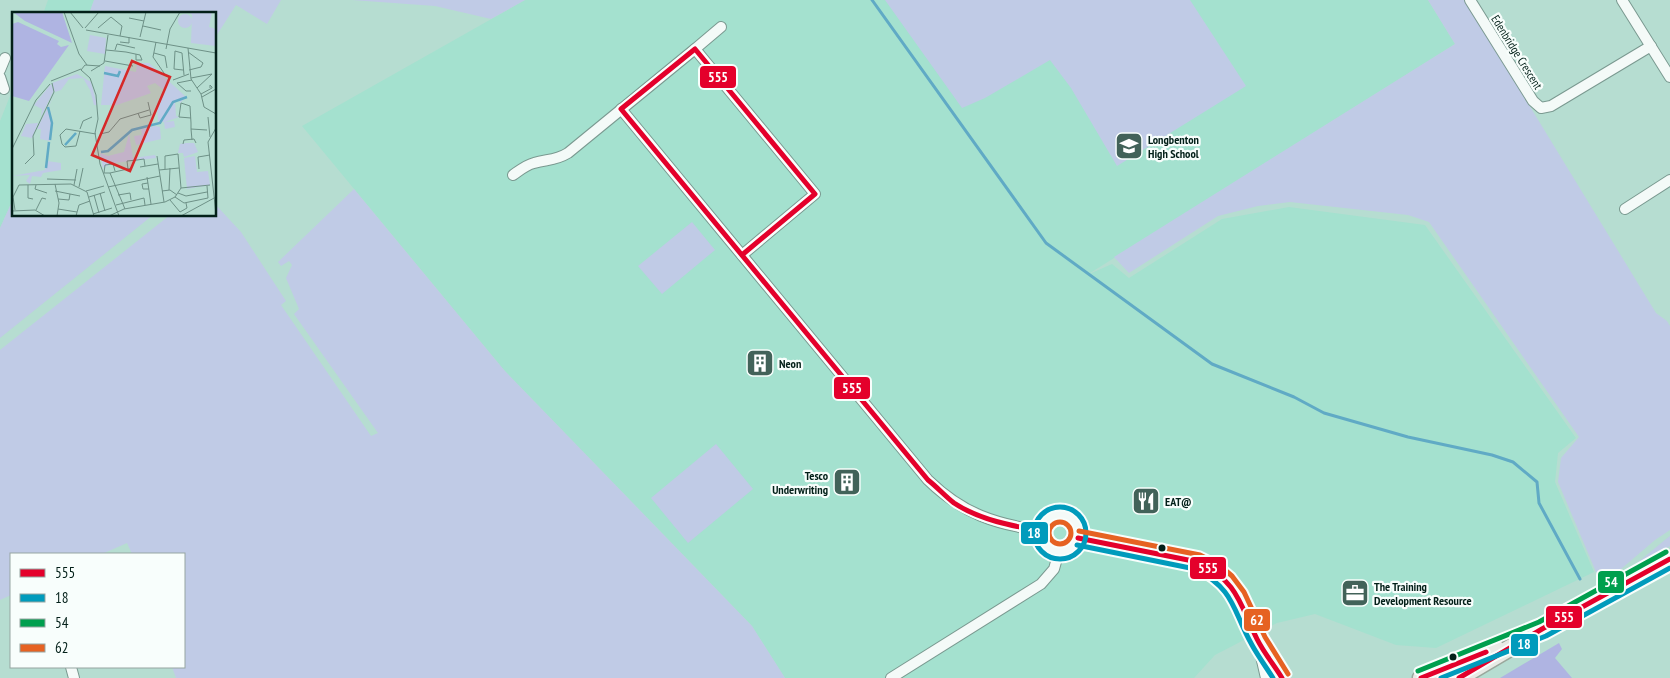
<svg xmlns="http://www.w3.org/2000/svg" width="1670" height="678" font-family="'PT Sans Narrow',sans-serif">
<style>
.built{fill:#a4e1cf}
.green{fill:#c0cbe6}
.forest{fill:#afb4e2}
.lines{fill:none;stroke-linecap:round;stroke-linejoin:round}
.stream{stroke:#60aac5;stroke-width:3}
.minor-casing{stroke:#7a9990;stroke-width:12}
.primary-casing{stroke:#9aa79c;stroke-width:19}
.minor{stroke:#f4faf8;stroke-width:10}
.primary{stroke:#e8eae5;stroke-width:16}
.bus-1-casing{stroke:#f8fefc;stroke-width:9}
.bus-2-casing{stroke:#f8fefc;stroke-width:9}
.bus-3-casing{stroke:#f8fefc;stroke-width:9}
.bus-4-casing{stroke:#f8fefc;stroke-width:9}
.bus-1{stroke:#e4002b;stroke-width:5}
.bus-2{stroke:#009bbc;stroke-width:5}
.bus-3{stroke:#009f4e;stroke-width:5}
.bus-4{stroke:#e66222;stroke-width:5}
.bus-dot{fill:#032019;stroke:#f8fefc;stroke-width:2}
.labels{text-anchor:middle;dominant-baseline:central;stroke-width:4.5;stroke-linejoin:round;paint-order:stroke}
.street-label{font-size:12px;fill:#032019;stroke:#f8fefc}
.poi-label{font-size:12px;font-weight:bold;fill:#032019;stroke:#f8fefc;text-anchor:start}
.inset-river{fill:none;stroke:#60aac5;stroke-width:2.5}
.inset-road{fill:none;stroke:#6e9187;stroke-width:1}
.view{fill:#d62828;fill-opacity:0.15;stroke:#d62828;stroke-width:2.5}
.inset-edge{fill:none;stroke:#032019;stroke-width:2.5}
.line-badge{stroke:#f8fefc;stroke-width:2}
.badge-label{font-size:14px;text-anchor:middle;font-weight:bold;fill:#fff}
</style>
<rect width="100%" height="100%" fill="#b6ddd1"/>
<g class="built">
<path d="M48 0H94L89 14H43Z"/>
<path d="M525 0H1428L1455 44 1087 275 1112 264 1129 278 1222 219 1289 207 1425 225 1576 438 1558 453 1555 482 1594 572 1436 648 1396 645 1315 614 1277 623 1215 655 1194 678H785L752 626 504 370 302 126Z"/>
<path d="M14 86V197L0 228V121Z"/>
</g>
<g class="green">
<path d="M94 0H281L267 24 236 5 215 38V14H89Z"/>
<path d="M352 0H525L491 19 435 6Z"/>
<path d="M885 0H1190L1246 86 1117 166 1071 88 1050 60 985 98 962 108Z"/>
<path d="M1428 0H1465L1656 313 1667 321 1670 326V530L1655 540 1621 569 1599 579 1558 482 1561 458 1579 437 1429 222 1408 215 1290 202 1258 206 1218 216 1129 273 1114 257 1455 44Z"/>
<path d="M354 189 504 370 752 626 785 678H176L172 667H184V554H132L127 543 102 554H11V595L0 600V350L170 215H215V204L241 232 286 301 281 305 371 436 378 433 294 314 299 309 286 278 292 265 289 261 281 266 278 262Z"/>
<path d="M14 197V215H153L0 338V228Z"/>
<path d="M692 222 715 250 662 294 638 266Z"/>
<path d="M716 444 753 489 688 543 651 498Z"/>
<path d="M1670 536V546L1625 573 1666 539Z"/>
</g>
<path class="forest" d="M1559 643 1562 649 1555 658 1572 678H1500Z"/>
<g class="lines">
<path class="stream" d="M872 0 1046 243 1212 364 1294 397 1324 413 1408 437 1492 455 1513 462 1537 482 1539 503 1580 579"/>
<g class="minor-casing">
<g id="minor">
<path d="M1470 0 1533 101 1541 108 1551 106 1651 46"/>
<path d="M1622 0 1670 77"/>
<path d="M695 49 721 27"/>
<path d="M0 70 5 58"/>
<path d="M0 77 4 89"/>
<path d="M621 109 928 480C963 514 995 524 1042 531"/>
<path d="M513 175C520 170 526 165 534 163 547 159 555 161 568 153L695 49 815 194 742 255"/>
<path d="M1625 209 1670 180"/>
<circle cx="1060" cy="533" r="18"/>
<path d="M1078 538 1172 556 1198 562 1214 570 1227 581 1238 596 1258 641 1282 678"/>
<path d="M1260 652 1266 678"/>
<path d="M71 667 74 678"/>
<path d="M891 678 1041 584 1054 569 1059 551"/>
</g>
</g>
<g class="primary-casing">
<g id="primary">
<path d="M1421 678 1496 648"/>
<path d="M1459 678 1542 629 1622 586 1670 559"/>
</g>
</g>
<use href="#minor" class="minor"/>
<use href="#primary" class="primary"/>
<g class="bus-1-casing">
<g id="bus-1">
<path d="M742 255 815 194 695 49 621 109 928 480C937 487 945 496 954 503 980 520 1012 526 1042 531"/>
<path d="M1078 538 1198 562C1238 582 1239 602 1257 639 1264 653 1274 665 1282 678"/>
<path d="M1421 678 1486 652"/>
<path d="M1459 678 1542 629 1670 559"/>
</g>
</g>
<g class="bus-2-casing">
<g id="bus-2">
<circle cx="1060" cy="533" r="26"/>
<path d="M1077 545 1195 569C1236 590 1232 610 1252 645 1258 656 1266 667 1273 678"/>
<path d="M1441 678 1546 636 1670 568"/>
</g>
</g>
<g class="bus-3-casing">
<path id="bus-3" d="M1418 671 1539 622 1666 552"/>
</g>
<g class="bus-4-casing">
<g id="bus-4">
<circle cx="1060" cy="533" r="11"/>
<path d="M1079 531 1200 555 1218 564 1232 576 1244 592 1265 637 1288 674"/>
</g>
</g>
<use href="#bus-1" class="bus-1"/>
<use href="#bus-2" class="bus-2"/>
<use href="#bus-3" class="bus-3"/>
<use href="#bus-4" class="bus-4"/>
</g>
<defs>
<g id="school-square" transform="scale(1.4375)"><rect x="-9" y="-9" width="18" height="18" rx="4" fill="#426259" stroke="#f8fefc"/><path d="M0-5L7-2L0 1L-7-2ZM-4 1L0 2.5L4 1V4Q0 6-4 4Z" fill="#fff"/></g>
<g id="building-square" transform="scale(1.4375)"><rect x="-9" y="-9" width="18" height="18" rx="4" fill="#426259" stroke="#f8fefc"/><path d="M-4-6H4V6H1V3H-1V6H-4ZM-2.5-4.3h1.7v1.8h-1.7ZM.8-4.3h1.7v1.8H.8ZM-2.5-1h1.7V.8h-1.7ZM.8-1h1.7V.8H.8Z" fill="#fff"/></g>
<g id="restaurant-square" transform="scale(1.4375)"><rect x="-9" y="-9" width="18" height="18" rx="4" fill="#426259" stroke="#f8fefc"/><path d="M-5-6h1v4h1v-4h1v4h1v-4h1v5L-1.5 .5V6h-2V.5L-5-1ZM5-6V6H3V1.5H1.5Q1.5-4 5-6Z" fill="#fff"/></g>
<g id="office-square" transform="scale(1.4375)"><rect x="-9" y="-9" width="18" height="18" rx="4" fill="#426259" stroke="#f8fefc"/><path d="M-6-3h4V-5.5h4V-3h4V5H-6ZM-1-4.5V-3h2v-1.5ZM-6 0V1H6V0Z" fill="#fff"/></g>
</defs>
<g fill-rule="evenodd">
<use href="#school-square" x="1129" y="146"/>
<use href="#building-square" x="760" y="363"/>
<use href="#building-square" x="847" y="482"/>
<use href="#restaurant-square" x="1146" y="501"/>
<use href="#office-square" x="1355" y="593"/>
</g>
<g class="bus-dot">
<circle cx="1162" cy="548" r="4.5"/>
<circle cx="1453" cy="657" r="4.5"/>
</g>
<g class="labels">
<g class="street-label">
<text transform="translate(1517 52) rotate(58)">Edenbridge Crescent</text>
</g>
<g class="poi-label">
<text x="1148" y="139">Longbenton<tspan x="1148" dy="14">High School</tspan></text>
<text x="779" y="363">Neon</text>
<text x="828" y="475" text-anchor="end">Tesco<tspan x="828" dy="14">Underwriting</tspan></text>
<text x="1165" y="501">EAT@</text>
<text x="1374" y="586">The Training<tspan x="1374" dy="14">Development Resource</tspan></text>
</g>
</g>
<g transform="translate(12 12)">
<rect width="204" height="204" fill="#b6ddd1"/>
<path d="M177 0H200L197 15 204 17V34L179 31 180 3ZM166 9a7 7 0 1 1 14 0a7 7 0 1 1-14 0ZM78 23 94 26 93 42 75 39ZM125 51H137L174 85 168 91 167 87 163 89 164 104 167 105 153 110 162 109 163 115 153 117 152 110H146L145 92 152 78 143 71 135 74 139 81 105 93H89L93 54 124 60ZM65 62 79 70 85 93H82L78 78 71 66 57 67 49 78 43 80 40 71ZM39 72 42 78 29 105 30 97 22 93ZM43 81 37 94 41 111 38 129 28 127 29 117H25ZM26 111 20 126 9 124 14 112ZM143 114 148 115 149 127 124 133 122 124 130 123 129 117ZM117 122 121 146 143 143 144 146 101 151 91 156 88 141 96 144 112 140ZM174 131H182L186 140 172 145 171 141H166L168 132ZM183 144 185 160 196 159 198 173 175 177 172 146ZM35 149 49 151V158L31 161 29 165 20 164 18 172 14 169 18 163 0 164 33 158Z" fill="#c0cbe6"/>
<path d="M1 0H50L60 31 13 9ZM6 10 47 29 45 32 49 35 57 33 17 89 0 84V12Z" fill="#afb4e2"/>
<path class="inset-river" d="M92 61 106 64 108 59M36 95 40 111 38 128M53 133 64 121M89 140 96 139 120 118 148 111 161 90 175 85M34 156 37 130"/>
<path class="inset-road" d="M52 0 67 42 75 53M58 0 71 16M117 6 132 9M131 14 149 18M73 16 87 0M86 16 99 5 110 14 108 24M74 18 204 41M128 25 134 0M108 30 117 31V25M144 30 141 45 154 64M176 36 179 67 189 82 192 95 204 102M154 37 158 17 168 0M94 38 114 40 128 43 130 48H124V42M103 38 105 32 123 36M176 40 191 51 189 55 177 58M142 41 153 44 155 56M93 49 121 54M88 54 73 53 69 58 78 66 84 83 86 107 83 121 88 152 107 204M171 58 162 57 163 39 170 41 172 63M79 59 92 51 96 23M179 66 200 62 185 76M161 68 177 62M39 69 69 57M179 79H174L165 71 180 68M189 82 200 76V75L198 73V76M190 85 204 77M126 101 128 106 139 103 136 90M196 105 198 125M179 106 167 105 169 91 178 94 179 111V117L180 128M204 116 196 130 204 202M68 117 71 109 80 105M179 117 195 118M68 119 64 134 53 135 50 132 48 123 54 117 84 122M88 122 97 120 108 107 137 98M171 132 172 128 182 127 184 131M0 137 24 88 38 72M145 144 152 190M13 152 22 143 21 124 42 80 40 71M128 155 146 152M116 157 115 149 125 148 132 147 133 154M187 157 186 145 198 143M147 158 167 156M98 161H92L93 153 101 152 103 159M135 165 139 192M35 167 64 168M136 171 130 172 131 177H137M43 172 47 191 45 204M16 173V186L21 187M24 173 23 177 35 181M62 173 65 157M67 175 71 156M96 175 148 164M169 176 198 173M157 178 158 156M43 179 68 184M74 179 92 174M150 179 158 178 165 183M88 181 93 199M166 181 174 184 195 180M82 183 87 201M106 183 118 181 119 188M77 185 93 180M163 185 172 191 196 186 195 174M46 187 57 188 58 182M158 188 168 200 175 196 174 191M104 193 132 186 133 193M46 197 65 200M113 197 98 161 120 156M3 198 1 185 7 173 59 172 75 180 82 204M24 198 30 186 34 187M0 199 23 198 33 204M81 202 100 196M64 204 67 193 78 189M97 204 112 197 153 190 163 185 169 176 166 142 153 144V157M169 204 204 185"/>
<path class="view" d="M120 49 158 65 118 159 80 143Z"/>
<rect width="204" height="204" class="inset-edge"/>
</g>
<g class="line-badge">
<rect x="699" y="65" width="38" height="24" rx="5" fill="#e4002b"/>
<rect x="833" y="376" width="38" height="24" rx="5" fill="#e4002b"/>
<rect x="1020" y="521" width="29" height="24" rx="5" fill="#009bbc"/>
<rect x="1189" y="556" width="38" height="24" rx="5" fill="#e4002b"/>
<rect x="1597" y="570" width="28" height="24" rx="5" fill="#009f4e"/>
<rect x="1545" y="605" width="38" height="24" rx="5" fill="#e4002b"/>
<rect x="1243" y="608" width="28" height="24" rx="5" fill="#e66222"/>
<rect x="1510" y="633" width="29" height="24" rx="5" fill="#009bbc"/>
</g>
<g class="badge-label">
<text x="718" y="82">555</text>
<text x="852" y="393">555</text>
<text x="1034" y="538">18</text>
<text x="1208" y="573">555</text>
<text x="1611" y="587">54</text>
<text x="1564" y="622">555</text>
<text x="1257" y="625">62</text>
<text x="1524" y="649">18</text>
</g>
<rect x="10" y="553" width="175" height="115" fill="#f8fefc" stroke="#96a5a1"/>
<rect x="20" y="569" width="25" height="8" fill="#e4002b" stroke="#96a5a1"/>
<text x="55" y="578" font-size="15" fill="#032019">555</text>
<rect x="20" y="594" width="25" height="8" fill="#009bbc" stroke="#96a5a1"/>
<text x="55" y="603" font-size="15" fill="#032019">18</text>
<rect x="20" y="619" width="25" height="8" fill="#009f4e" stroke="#96a5a1"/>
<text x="55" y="628" font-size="15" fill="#032019">54</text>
<rect x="20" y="644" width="25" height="8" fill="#e66222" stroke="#96a5a1"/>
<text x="55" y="653" font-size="15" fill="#032019">62</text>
</svg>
